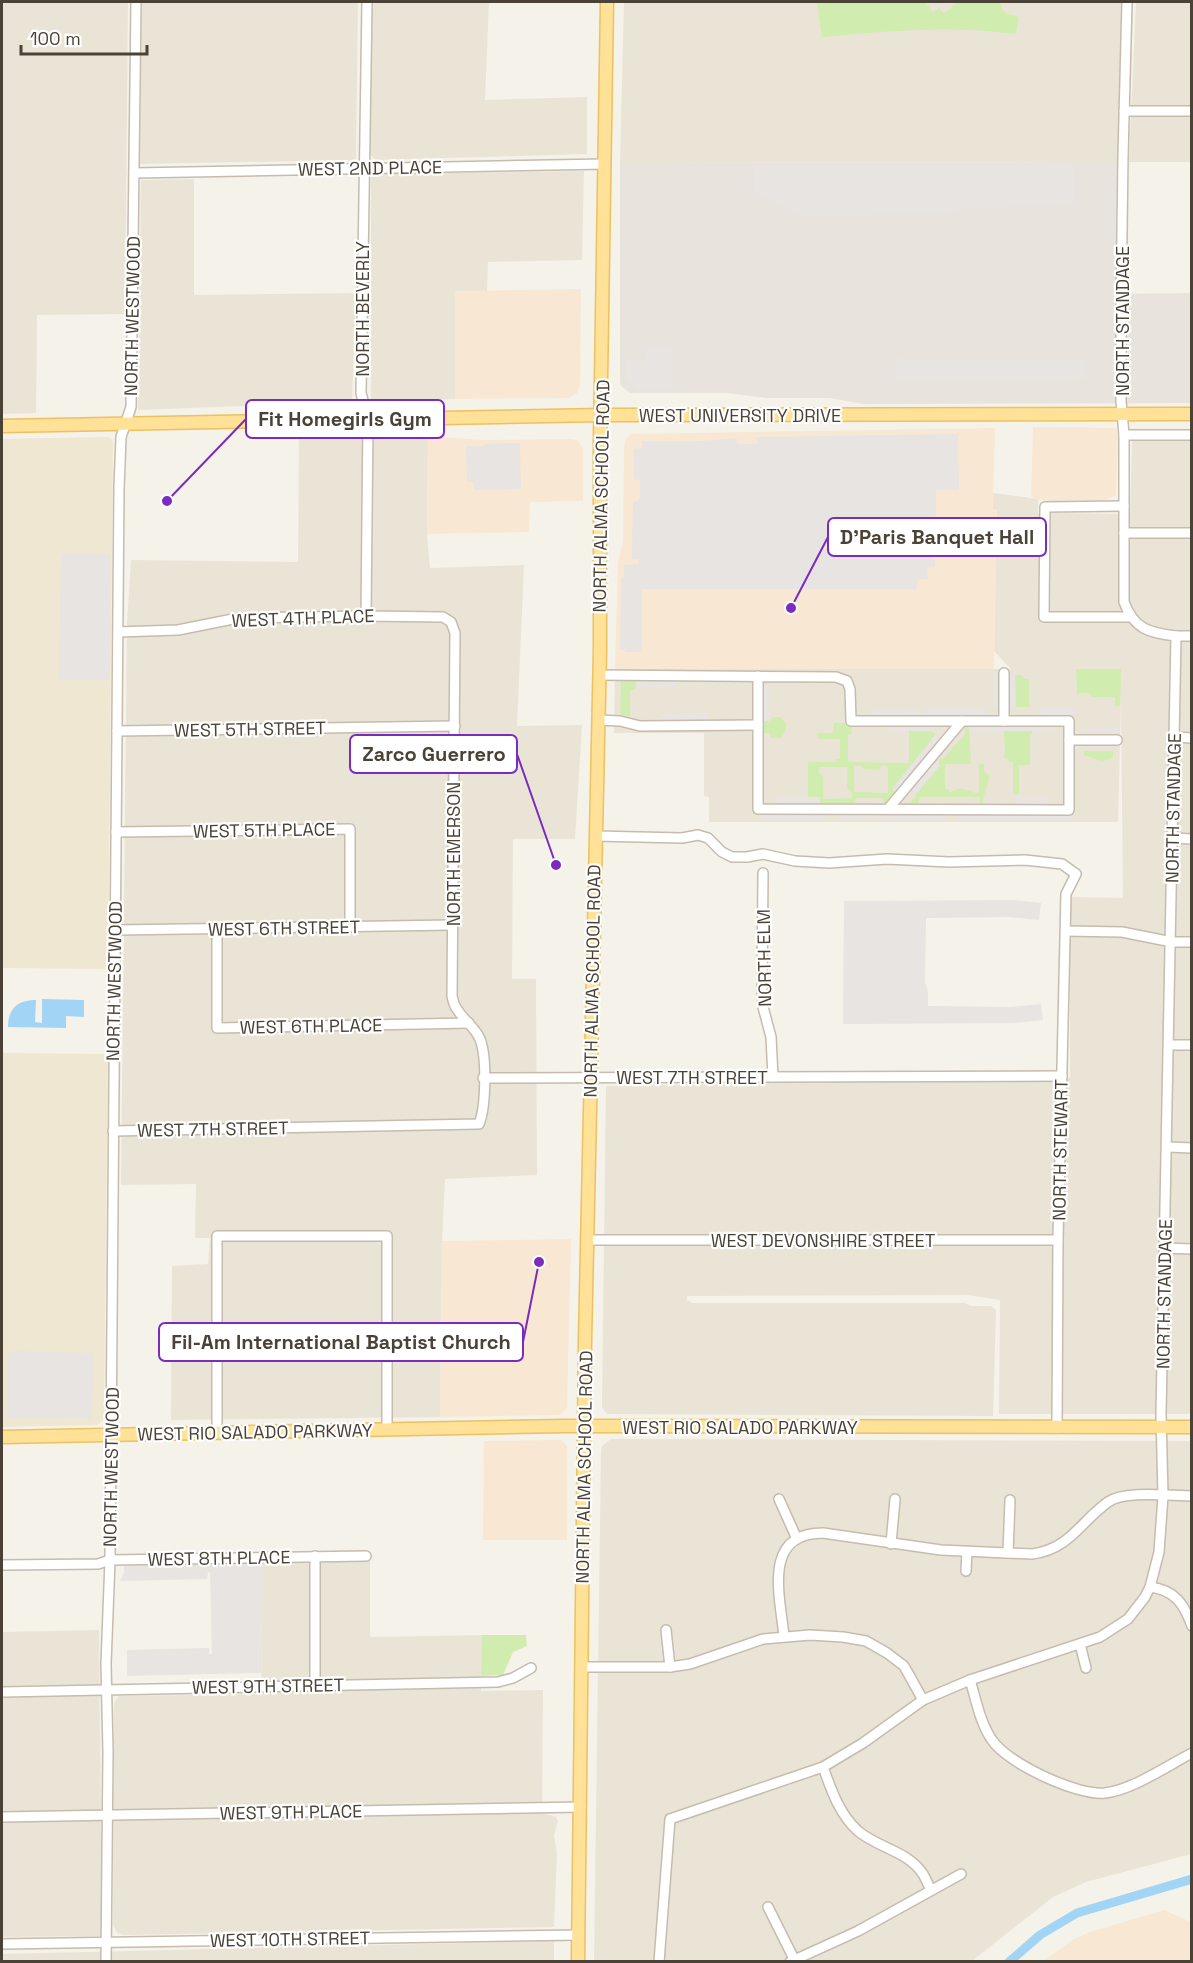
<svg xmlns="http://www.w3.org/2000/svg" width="1193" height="1963" font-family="'Space Grotesk',sans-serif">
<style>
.residential{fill:#eae4d7}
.commercial{fill:#f8e8d3}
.industrial{fill:#e8e3dd}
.education{fill:#efe7d2}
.green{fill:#d1ecaf;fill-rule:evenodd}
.parking{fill:#e7e4e1}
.water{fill:#a2d4f5}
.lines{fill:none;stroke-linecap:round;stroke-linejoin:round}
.canal{stroke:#a2d4f5;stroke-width:9}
.minor-casing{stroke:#c5bcae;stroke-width:12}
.major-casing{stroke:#ecc161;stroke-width:15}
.minor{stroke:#fff;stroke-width:9}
.major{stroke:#ffe198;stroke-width:12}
.labels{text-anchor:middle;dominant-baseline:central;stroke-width:4.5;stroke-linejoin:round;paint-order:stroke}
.street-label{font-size:18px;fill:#4a4237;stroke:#fff}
.leader{fill:none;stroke:#7b2cbf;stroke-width:2}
.callout-dot{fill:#7b2cbf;stroke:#fff;stroke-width:2}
.callout{fill:#fff;stroke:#7b2cbf;stroke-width:2}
.callout-label{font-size:20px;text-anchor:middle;font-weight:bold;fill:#4a4237}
</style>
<rect width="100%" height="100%" fill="#f5f2e9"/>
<g class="residential">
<path d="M2 2H128L125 314 37 315 36 413 2 414Z"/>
<path d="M142 2H358L356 160 140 164Z"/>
<path d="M372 2H489L485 100 587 97V154L375 160 370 154Z"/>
<path d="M624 2H1122L1117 162 620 163Z"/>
<path d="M1136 2H1191V162H1129Z"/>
<path d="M584 171 582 260 488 262 487 291H456L455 399 371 402V174Z"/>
<path d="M194 179V295L356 293 352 402 138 410 141 180Z"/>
<path d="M299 435 428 436 427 534 430 568 524 565 517 726 582 725 575 839H513L512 979H536L537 1175 445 1179 442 1241 440 1417 171 1420 172 1266 208 1264 210 1238H195L196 1184 121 1185 127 624 131 560 298 562Z"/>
<path d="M1139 439H1191V1414H999L1000 1300 967 1295 687 1296V1301H691V1303H965L971 1306H991L996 1310 993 1416 607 1414 602 1407 606 1086 1070 1078V897L1123 898 1121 702 1118 822H709V797L704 796V733H614L615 669H1011L994 651 997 510 993 509V493L1038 499V513L1130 514 1132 441Z"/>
<path d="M611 1439 1191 1441V1854L1086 1882 1053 1897 972 1961 594 1962 601 1452 602 1446Z"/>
<path d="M263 1560H370V1637L482 1635 481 1691 543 1690 542 1813 556 1817 558 1821 554 1835 557 1853 554 1927 124 1935 117 1933 113 1924 114 1703 119 1696 261 1694Z"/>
<path d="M99 1630 102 1936 2 1937V1632Z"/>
<path d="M554 1941V1961L2 1962V1954Z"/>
</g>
<g class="commercial">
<path d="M581 289 580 385 577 393 568 398 455 399V291Z"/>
<path d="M1033 427 1116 428 1118 434 1116 495 1106 500 1045 501 1031 497Z"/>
<path d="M995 428 993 509H997L994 669H615L618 563 623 541 624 449 625 441 630 434Z"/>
<path d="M428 436 483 440 570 439 578 440 583 449V501L530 502 529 532 427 534Z"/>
<path d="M571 1239 567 1409 559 1415 440 1417 442 1241Z"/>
<path d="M555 1440H561L567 1446V1540H483L484 1441Z"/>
<path d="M1164 1910 1191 1922V1961H1043L1074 1939 1090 1932Z"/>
</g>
<path class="industrial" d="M1117 162 1115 294 1191 293V403L863 404 830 398H766L727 393H630L622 387 620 382V163Z"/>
<g class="education">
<path d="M107 437 112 439 113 443 108 969 2 968V439Z"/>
<path d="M2 1053 108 1054 104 1413 103 1420 97 1425 2 1427Z"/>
</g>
<g class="green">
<path d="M817 2H925L933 12 939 8 944 13 958 2H1001V6L1005 13 1019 17 1016 34C947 25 890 31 822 37Z"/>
<path d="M1076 669H1121L1120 706H1115V697H1093L1089 693H1077Z"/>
<path d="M1015 675H1023L1024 679H1029V707H1016Z"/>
<path d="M626 679 636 680V688L630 691V717L620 714 621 680Z"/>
<path d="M773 717H780L787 725 782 738H771L769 733H762V721H769Z"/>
<path d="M834 723H851L852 734 848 735V762L909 763V731H930L936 734 892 789 896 792 886 804H884L883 798H856L855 803H820L819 797H808V764L809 762H836V759H840V739H819L816 735 819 733H833ZM882 765 888 767V793L854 792V766H861L865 769 879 770ZM819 767H847V788L852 793V798L823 799V776L819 772Z"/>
<path d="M969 725 971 764H945V789H949L950 793C964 783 965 793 979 793V764H984V771L989 776C988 786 984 794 982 804H980V797H919V803H910L916 796 915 795 940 766 939 761 941 758 943 759 966 733 963 727Z"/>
<path d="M1004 731H1032V734L1030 735V765H1019V794H1013V763L1003 757 1005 754Z"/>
<path d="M1084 751H1113V757C1098 766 1097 756 1084 756Z"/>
<path d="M482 1635H526L527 1646 513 1652 503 1675 481 1676Z"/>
</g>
<g class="parking">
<path d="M754 165H1074L1075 204 960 209 946 214 801 216 754 192Z"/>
<path d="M646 347H673V390H638L626 377V361H646Z"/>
<path d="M895 358 1085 359V380H894Z"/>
<path d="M958 434 959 490H936L935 567 927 568 928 579H918L916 589H642V652H625V649H620L621 579 624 577V565L639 564V559H632L633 501H638L640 498V480L634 479V449L642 448V441H702L736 438 737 444H759L755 437Z"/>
<path d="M520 443 521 489 474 490V482H467L466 446H485L486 444Z"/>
<path d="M61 554H110L109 680 59 679Z"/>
<path d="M993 673H999L1000 707H993Z"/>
<path d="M1007 673H1015L1016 707 1009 708Z"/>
<rect x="638" y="680" width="37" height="7"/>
<rect x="762" y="686" width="7" height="35"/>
<path d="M988 708V716H924V709Z"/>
<rect x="1040" y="708" width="35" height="7"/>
<rect x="869" y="710" width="51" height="6"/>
<path d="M661 713H707L708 721H661Z"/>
<path d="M885 724H931L930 731H885Z"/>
<rect x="969" y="725" width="87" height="6"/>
<path d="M1118 728V735H1082V729Z"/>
<path d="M936 734 941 738 896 792 892 789Z"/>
<path d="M934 761 940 765 915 795 909 790Z"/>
<rect x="773" y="797" width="47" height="7"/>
<path d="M1014 797H1049V804H1015Z"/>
<rect x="893" y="812" width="53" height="7"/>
<rect x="762" y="813" width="65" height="6"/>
<path d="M839 813H891V818L839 819Z"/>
<path d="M1011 813V819L957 820V814Z"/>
<path d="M1013 813H1072V819L1013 820Z"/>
<path d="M1013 900 1041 903 1039 920 1009 917 926 918 925 982 928 992V1006L1011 1007 1041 1004 1043 1020 1014 1023 843 1024 844 901Z"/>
<path d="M12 1351 93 1353 92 1419 8 1417V1356Z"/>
<path d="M255 1562 256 1566H263L261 1673 127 1676V1650L209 1648V1654H212L210 1573 208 1572 207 1579 120 1581 124 1573V1566Z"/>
</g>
<path class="water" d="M42 999 84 1000V1017L66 1016V1028L8 1027C8 1009 17 1000 36 1000L35 1022 42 1023Z"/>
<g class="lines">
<path class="canal" d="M1009 1962 1040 1935 1077 1913 1192 1879"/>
<g class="minor-casing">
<g id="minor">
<path d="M1124 111H1192"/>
<path d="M134 173 605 164"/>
<path d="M1124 435H1192"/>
<path d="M1124 506 1045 507 1044 617H1129"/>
<path d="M1124 533H1192"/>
<path d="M366 616 368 419 361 393 367 2"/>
<path d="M1176 636H1192"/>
<path d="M1004 673V721"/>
<path d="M599 675 836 677 847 681 850 689 851 721H1069V810L758 809V676"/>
<path d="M598 720 620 721 640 726 758 725"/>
<path d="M117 731 455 726"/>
<path d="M1174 737 1192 738"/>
<path d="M1069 740H1117"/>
<path d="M888 809 962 721"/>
<path d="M116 832 350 829V927"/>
<path d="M595 836 682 838 698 835 708 838 722 852 732 857H747L763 854 795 861 829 863 887 859 949 862 1025 860 1062 864 1076 874 1066 894 1058 1240 1057 1428"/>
<path d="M1172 838 1192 839"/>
<path d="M763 873 762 987 763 1007 771 1037 773 1077"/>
<path d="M217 929V1028L469 1023"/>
<path d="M115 930 453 925"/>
<path d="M1066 931 1122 932 1172 942H1192"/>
<path d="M1169 1045H1192"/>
<path d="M483 1078 1062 1076"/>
<path d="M113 1131 479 1124C486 1107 487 1057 480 1039 475 1027 463 1020 457 1009 454 1006 453 1000 452 996L455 633 451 622 443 617 366 616 238 618 178 630 118 632"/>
<path d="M1168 1147 1192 1148"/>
<path d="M587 1240H1058"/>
<path d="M1164 1248 1192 1249"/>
<path d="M217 1331 386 1329"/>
<path d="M217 1433V1236H387V1429"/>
<path d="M779 1499 797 1539"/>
<path d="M891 1544 895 1499"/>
<path d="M1008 1553 1010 1500"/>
<path d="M2 1565 98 1564 110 1560 366 1556"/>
<path d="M966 1571 967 1552"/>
<path d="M1150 1587C1175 1590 1184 1604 1192 1626"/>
<path d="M666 1630 670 1667"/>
<path d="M784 1636C780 1596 762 1533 823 1533L941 1550 1032 1554C1070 1549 1080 1522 1108 1502 1125 1490 1170 1496 1192 1496"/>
<path d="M1080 1644 1086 1668"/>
<path d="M582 1667H670L690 1664 763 1639 810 1635 843 1637 866 1641 887 1653 904 1666 923 1700"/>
<path d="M970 1680C976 1699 980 1723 992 1740 1007 1763 1077 1796 1105 1793 1132 1790 1167 1766 1192 1753"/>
<path d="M315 1685V1556"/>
<path d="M2 1692 498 1682 513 1678 531 1668"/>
<path d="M823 1767C831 1789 839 1814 858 1831 878 1848 908 1851 923 1874 926 1879 928 1885 931 1890"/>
<path d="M2 1817 581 1807"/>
<path d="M768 1907 794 1959"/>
<path d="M2 1944 579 1935"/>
<path d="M106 1962 108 1752 106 1664 110 1560 119 488 121 437 131 407 136 2"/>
<path d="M659 1962 670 1819 823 1767 863 1743 923 1700 970 1680 1100 1637 1128 1619 1145 1597 1150 1587 1159 1552 1163 1496 1161 1414 1176 636C1149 633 1134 629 1124 602V435L1121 401V307L1123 156 1127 2"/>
<path d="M790 1962 858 1931 961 1874"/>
</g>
</g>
<g class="major-casing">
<g id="major">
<path d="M2 426 602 415 1192 414"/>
<path d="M2 1437 564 1426 1192 1427"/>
<path d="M578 1962 585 1341 600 650V442L607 2"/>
</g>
</g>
<use href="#minor" class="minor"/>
<use href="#major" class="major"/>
</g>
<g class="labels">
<g class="street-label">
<text transform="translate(370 168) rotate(-1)">WEST 2ND PLACE</text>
<text transform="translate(362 309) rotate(-90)">NORTH BEVERLY</text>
<text transform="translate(132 316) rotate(-89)">NORTH WESTWOOD</text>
<text transform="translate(1122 321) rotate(-90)">NORTH STANDAGE</text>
<text x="740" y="415">WEST UNIVERSITY DRIVE</text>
<text transform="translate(601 496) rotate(-89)">NORTH ALMA SCHOOL ROAD</text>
<text transform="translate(303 618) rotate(-2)">WEST 4TH PLACE</text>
<text transform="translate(250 729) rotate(-1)">WEST 5TH STREET</text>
<text transform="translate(1173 808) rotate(-89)">NORTH STANDAGE</text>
<text transform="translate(264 830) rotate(-1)">WEST 5TH PLACE</text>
<text transform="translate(453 854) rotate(-90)">NORTH EMERSON</text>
<text transform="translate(284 928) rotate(-1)">WEST 6TH STREET</text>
<text transform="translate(764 958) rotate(-91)">NORTH ELM</text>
<text transform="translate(114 981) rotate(-89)">NORTH WESTWOOD</text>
<text transform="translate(592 981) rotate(-89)">NORTH ALMA SCHOOL ROAD</text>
<text transform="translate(311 1026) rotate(-1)">WEST 6TH PLACE</text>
<text x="692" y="1077">WEST 7TH STREET</text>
<text transform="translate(213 1129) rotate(-1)">WEST 7TH STREET</text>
<text transform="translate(1060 1150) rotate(-89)">NORTH STEWART</text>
<text x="823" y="1240">WEST DEVONSHIRE STREET</text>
<text transform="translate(1164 1294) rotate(-89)">NORTH STANDAGE</text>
<text x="740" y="1427">WEST RIO SALADO PARKWAY</text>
<text transform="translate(255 1432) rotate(-1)">WEST RIO SALADO PARKWAY</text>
<text transform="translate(111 1467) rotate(-89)">NORTH WESTWOOD</text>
<text transform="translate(584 1467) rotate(-89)">NORTH ALMA SCHOOL ROAD</text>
<text transform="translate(219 1558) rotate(-1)">WEST 8TH PLACE</text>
<text transform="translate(268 1686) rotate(-1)">WEST 9TH STREET</text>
<text transform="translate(291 1812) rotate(-1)">WEST 9TH PLACE</text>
<text transform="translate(290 1939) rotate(-1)">WEST 10TH STREET</text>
</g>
</g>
<path class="leader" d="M167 501L246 419M791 608L828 537M556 865L517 754M539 1262L523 1342"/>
<g class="callout-dot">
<circle cx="167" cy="501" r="6"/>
<circle cx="791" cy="608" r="6"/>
<circle cx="556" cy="865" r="6"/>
<circle cx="539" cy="1262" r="6"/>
</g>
<g class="callout">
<rect x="246" y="400" width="198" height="38" rx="6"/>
<rect x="828" y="518" width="218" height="38" rx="6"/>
<rect x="350" y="735" width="167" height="38" rx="6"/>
<rect x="159" y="1323" width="364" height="38" rx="6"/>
</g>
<g class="callout-label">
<text x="345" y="426">Fit Homegirls Gym</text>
<text x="937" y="544">D'Paris Banquet Hall</text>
<text x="434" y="761">Zarco Guerrero</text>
<text x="341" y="1349">Fil-Am International Baptist Church</text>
</g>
<rect width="1193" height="1963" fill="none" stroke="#4a4237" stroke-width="6"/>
<path d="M21 45v9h126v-9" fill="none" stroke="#4a4237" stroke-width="3"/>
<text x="30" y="45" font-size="18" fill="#4a4237" stroke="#ffffff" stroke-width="4.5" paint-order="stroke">100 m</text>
</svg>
